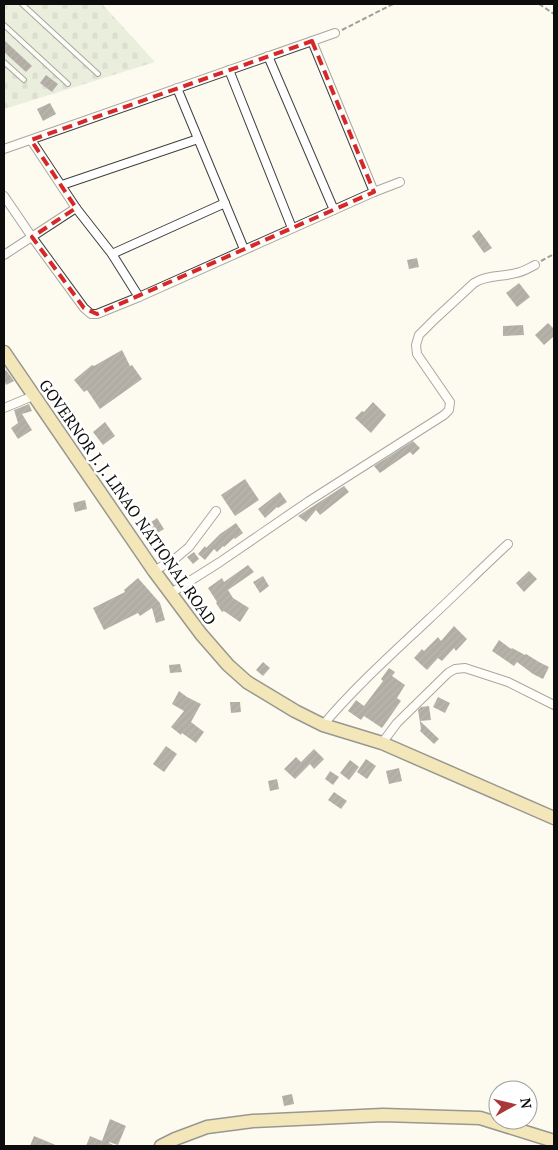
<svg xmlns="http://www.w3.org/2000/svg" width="558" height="1150" font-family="'PT Serif',serif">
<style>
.cemetery{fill:url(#cemetery-stones)}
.building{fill:url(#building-hatch)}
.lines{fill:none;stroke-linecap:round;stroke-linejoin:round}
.service-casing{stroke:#404040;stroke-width:6}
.minor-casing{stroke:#404040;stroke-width:10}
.primary-casing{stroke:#1e1e1e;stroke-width:15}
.path{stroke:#2f2f2f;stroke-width:2;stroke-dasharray:5 2.5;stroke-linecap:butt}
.service{stroke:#fff;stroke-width:4}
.minor{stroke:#fff;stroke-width:8}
.primary{stroke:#e6cf76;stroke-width:12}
.marked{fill:none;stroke:#d62828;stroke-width:4;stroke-dasharray:10 6;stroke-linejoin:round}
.labels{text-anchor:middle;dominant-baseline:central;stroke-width:5;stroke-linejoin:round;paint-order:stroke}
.street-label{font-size:16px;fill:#0d0d0d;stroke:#fff}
</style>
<defs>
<pattern id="cemetery-stones" width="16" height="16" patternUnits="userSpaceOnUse" patternTransform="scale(1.25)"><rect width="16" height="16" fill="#d3ddc3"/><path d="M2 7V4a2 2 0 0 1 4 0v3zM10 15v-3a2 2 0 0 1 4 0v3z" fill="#b4bca6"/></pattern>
<pattern id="building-hatch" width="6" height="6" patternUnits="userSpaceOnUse" patternTransform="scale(1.25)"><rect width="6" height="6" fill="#554f4b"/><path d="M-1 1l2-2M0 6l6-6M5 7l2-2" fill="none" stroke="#686460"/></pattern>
</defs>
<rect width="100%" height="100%" fill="#fdfbf0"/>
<path class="cemetery" d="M4 4H102L155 62 4 109Z"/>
<g class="building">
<path d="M4 40 32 66 26 72 4 52Z"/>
<path d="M46 75 58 84 52 92 40 83Z"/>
<path d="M50 103 56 114 43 121 37 109Z"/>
<path d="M479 230 492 248 484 253 472 236Z"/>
<path d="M417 258 419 267 409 269 407 260Z"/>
<path d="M519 283 530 297 517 307 506 293Z"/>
<path d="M548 323 554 329V336L544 345 535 335Z"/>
<path d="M523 325 524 335 503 336V326Z"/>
<path d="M122 350 130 366 132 365 142 379 100 409 87 390 84 392 74 380 92 365 94 366Z"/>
<path d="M6 370 14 381 6 385 4 379V371Z"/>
<path d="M373 402 386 415 371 433 355 418 362 411 364 412Z"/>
<path d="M29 404 32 411 22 414 32 430 18 439 11 428 18 423 14 410Z"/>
<path d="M105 422 115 436 103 445 93 432Z"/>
<path d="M413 441 420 448 413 455 410 452 380 473 374 466Z"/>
<path d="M245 479 259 500 235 516 221 495Z"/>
<path d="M344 486 349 492 320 515 316 510 306 522 298 516Z"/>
<path d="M280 492 287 502 278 508 277 507 265 518 258 509Z"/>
<path d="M85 500 87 509 75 512 73 503Z"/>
<path d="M157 518 164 529 156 534 157 536 150 540 145 532 154 526 151 522Z"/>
<path d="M236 523 243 533 235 539 234 538 224 547 223 546 217 552 214 549 205 560 198 554 205 546 206 548 220 534Z"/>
<path d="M194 552 199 559 193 564 187 557Z"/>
<path d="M248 565 254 572 228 590 233 598 249 608 240 622 224 611 222 612 216 603 217 602 208 588 222 578 224 582Z"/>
<path d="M529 571 537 579 524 592 516 583Z"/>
<path d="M263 576 269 586 260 593 253 582Z"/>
<path d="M138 578 160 603 165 620 156 623 152 608 140 616 138 613 104 630 93 608 125 592 124 590Z"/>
<path d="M454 626 467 639 456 651 454 648 442 661 438 658 427 670 414 658 422 649 424 651 438 637 441 641Z"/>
<path d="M499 640 511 649 512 648 525 655 526 654 539 662 549 667 543 679 533 674 517 662 514 666 492 651Z"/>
<path d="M263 662 270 668 263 676 256 670Z"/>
<path d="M180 664 182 672 170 673 169 665Z"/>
<path d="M389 668 395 672 392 676 405 685 397 698 401 701 382 728 364 716 361 720 348 711 356 700 364 706 383 681 381 679Z"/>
<path d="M179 691 187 697 201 704 191 722 204 732 196 743 182 733 181 735 171 727 184 711 172 704Z"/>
<path d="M438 697 450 703 445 713 433 707Z"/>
<path d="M230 702H240L241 712 231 713Z"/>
<path d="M429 706 431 720 420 721 439 739 434 744 420 731 421 729 418 710 421 707Z"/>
<path d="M166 746 177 754 164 772 153 764Z"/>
<path d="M314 749 324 759 314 769 310 764 295 779 284 769 296 757 301 762Z"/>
<path d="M366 759 376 766 367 779 357 772Z"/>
<path d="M350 760 359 767 349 780 340 773Z"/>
<path d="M399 768 402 781 389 784 386 771Z"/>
<path d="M330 771 339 777 333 785 325 779Z"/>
<path d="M277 779 279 789 270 791 268 781Z"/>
<path d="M334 792 347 801 341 809 328 800Z"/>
<path d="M292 1094 294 1104 284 1106 282 1096Z"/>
<path d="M110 1119 126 1126 118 1145 109 1142V1143L115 1146H86L90 1136 102 1141Z"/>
<path d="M34 1136 58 1146H30Z"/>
</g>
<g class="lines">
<g class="service-casing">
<g id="service">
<path d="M22 4 98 74"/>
<path d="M4 25 68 84"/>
<path d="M4 62 24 80"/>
</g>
</g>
<g class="minor-casing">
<g id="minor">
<path d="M312 41 374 192"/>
<path d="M268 56 334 210"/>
<path d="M229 70 292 228"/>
<path d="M177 88 244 249"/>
<path d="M31 140 76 208 112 254 139 297"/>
<path d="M4 149 335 33"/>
<path d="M62 185 198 139"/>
<path d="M4 196 32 237 84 308 91 314H97L139 297 374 192 400 182"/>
<path d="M112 254 225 203"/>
<path d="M4 255 76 208"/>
<path d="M4 408 33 396"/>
<path d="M154 571 176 558 189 547 216 511"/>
<path d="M171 593 220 562 309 501 444 415 449 410 450 402 417 354 416 345 419 335 435 319 474 283C486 275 502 277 516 273 523 272 529 268 535 265"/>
<path d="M323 725C355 687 392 654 428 620 455 595 481 569 508 544"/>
<path d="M382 743 397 723 448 673 455 669 465 668 508 682 554 705"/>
</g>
</g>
<g class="primary-casing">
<g id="primary">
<path d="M4 352 154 571 201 634 228 665 247 682 295 711 323 725 382 743 554 818"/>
<path d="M161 1146 175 1139 207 1127 253 1121 383 1115 480 1118 554 1141"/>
</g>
</g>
<g class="path">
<path d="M539 4 554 14"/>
<path d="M342 30 393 4"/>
<path d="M541 261 554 254"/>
</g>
<use href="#service" class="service"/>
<use href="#minor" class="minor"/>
<use href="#primary" class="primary"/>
</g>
<path d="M0 0H558V1150H0ZM312 41 374 192 97 314 84 308 32 237 76 208 31 140Z" fill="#fdfbf0" fill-opacity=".55" fill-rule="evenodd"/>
<path class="marked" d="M312 41 374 192 97 314 84 308 32 237 76 208 31 140Z"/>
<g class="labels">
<g class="street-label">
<text transform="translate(128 502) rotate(55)">GOVERNOR J. J. LINAO NATIONAL ROAD</text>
</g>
</g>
<rect width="558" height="1150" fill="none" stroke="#0d0d0d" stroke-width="10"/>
<g transform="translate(513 1105) rotate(82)"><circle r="24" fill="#ffffff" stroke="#9e9e9e"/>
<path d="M0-4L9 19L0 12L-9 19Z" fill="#ab3839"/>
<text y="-8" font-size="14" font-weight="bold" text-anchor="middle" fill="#0d0d0d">N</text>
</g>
</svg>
